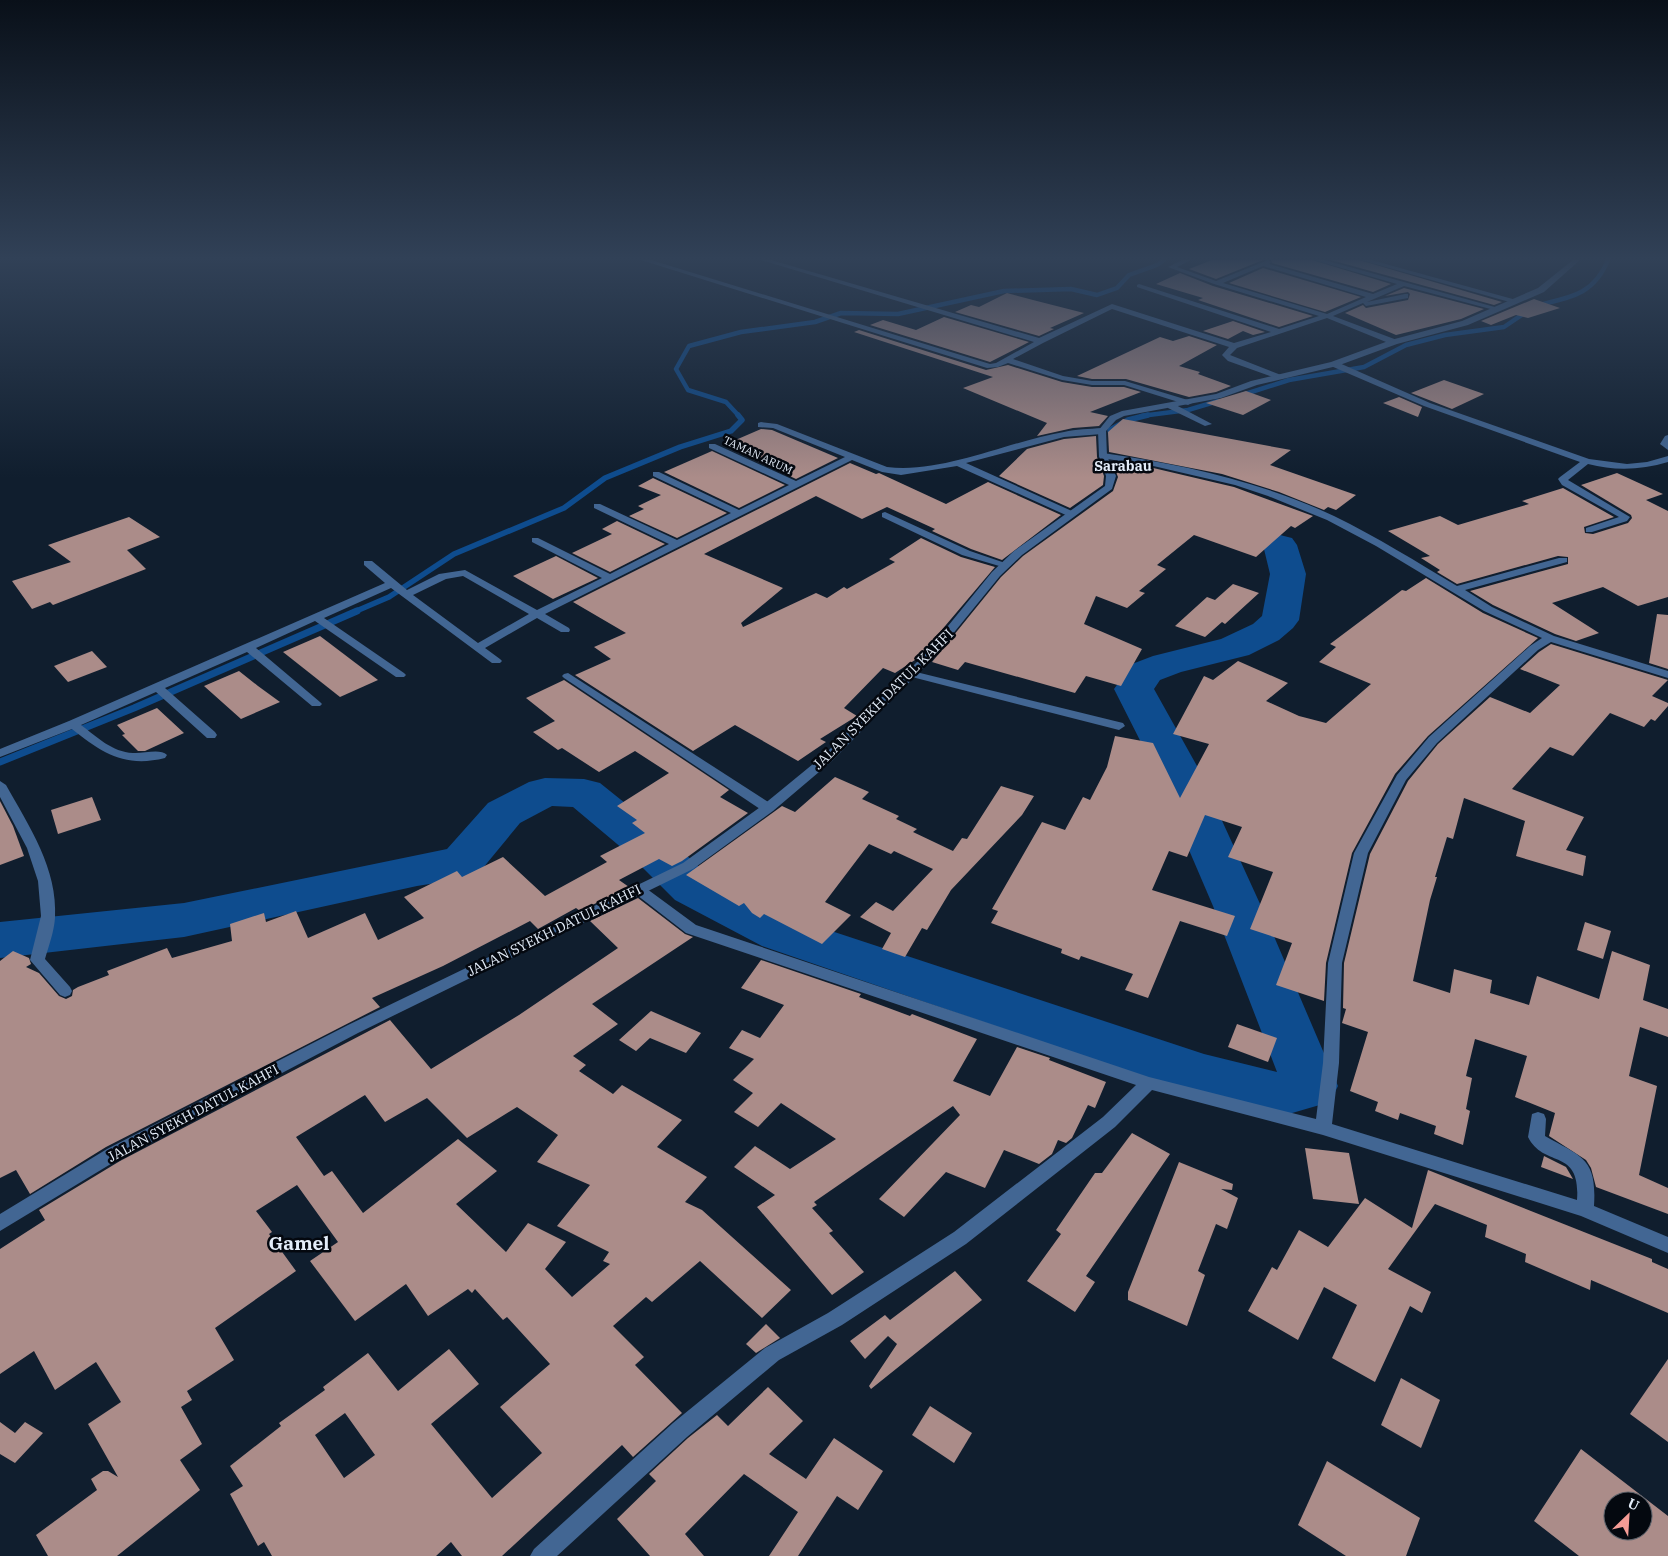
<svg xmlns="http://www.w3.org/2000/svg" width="1668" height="1556" font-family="'IBM Plex Serif',serif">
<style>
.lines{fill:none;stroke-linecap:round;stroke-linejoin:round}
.stream-far2{stroke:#0e4c8e;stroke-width:4.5}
.stream-far1{stroke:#0e4c8e;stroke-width:5.5}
.stream{stroke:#0e4c8e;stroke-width:7}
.river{fill:#0e4c8e;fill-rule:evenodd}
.building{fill:#ab8c89;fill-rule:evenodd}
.minor{fill:#426693;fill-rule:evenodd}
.tertiary{fill:#426693;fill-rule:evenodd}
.labels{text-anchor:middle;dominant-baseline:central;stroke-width:5;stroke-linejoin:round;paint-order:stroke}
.far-street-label{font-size:11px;fill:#e4edf9;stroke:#04080f}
.far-quarter-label{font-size:14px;font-weight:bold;fill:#e4edf9;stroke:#04080f}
.street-label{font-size:14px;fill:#e4edf9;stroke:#04080f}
.near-quarter-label{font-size:19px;font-weight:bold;fill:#e4edf9;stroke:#04080f}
</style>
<rect width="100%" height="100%" fill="#101e2e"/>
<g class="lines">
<g class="stream-far2">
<path d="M1539 305C1572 297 1594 294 1608 260"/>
<path d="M1242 395 1289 380 1364 367 1406 345 1445 335 1504 327 1529 310"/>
<path d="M739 416 726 402 688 390 676 369 689 346 741 332 815 322 841 313 898 314 1004 291 1071 289 1097 295 1117 288 1129 275 1157 265 1164 260"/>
<path d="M1141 416 1188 410 1218 401"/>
</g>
<g class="stream-far1">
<path d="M1112 439 1110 430 1128 420 1148 415"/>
<path d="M1263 539 1280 545"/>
<path d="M354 612 389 597 454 554 564 508 605 478 680 447 731 431 742 420 738 415"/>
</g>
<path class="stream" d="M0 762 134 708 357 611"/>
<path class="river" d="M1280 535 1292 538 1297 545 1306 574 1299 620 1293 628 1279 640 1249 655 1181 672 1160 680 1154 689 1197 766 1261 906 1338 1086 1330 1102 1275 1118 1204 1098 762 946 675 900 629 854 573 807 552 806 520 823 478 874 461 879 417 886 184 937 0 958V922L184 903 447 849 488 803 529 782 545 778 584 779 600 783 661 832 709 876 798 920 1204 1054 1277 1072 1213 906 1153 766 1114 689 1132 664 1153 656 1221 639 1253 624 1262 616 1270 574 1263 545 1268 538Z"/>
</g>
<g class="building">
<path d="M1212 260H1263L1216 279 1189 269Z"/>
<path d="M1271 260H1312L1391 284 1373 292 1272 263Z"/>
<path d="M1331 260H1359L1502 302 1494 305Z"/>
<path d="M1263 268 1361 297 1325 312 1229 283Z"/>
<path d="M1180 273 1213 286 1313 316 1279 327 1198 300 1203 298 1156 284Z"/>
<path d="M1404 288 1484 309 1461 319 1396 335 1345 313 1363 305 1366 308 1408 300 1410 294 1408 292 1385 296Z"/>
<path d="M1007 293 1033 300 1084 313 1050 328 1054 329 1039 336 955 312 971 305 979 307Z"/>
<path d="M1534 299 1560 308 1528 318 1516 315 1491 325 1481 321Z"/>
<path d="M944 317 1029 342 990 362 870 325 883 320 916 330Z"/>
<path d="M1233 321 1265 332 1253 335 1243 331 1228 339 1203 331Z"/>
<path d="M859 330 986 370 1008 365 1062 382 1092 387H1124L1141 392 1090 412 1108 416 1099 426 1073 428 1037 436 1047 423 963 388 993 377 854 332Z"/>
<path d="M1189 336 1217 345 1179 366 1200 372 1198 374 1231 386 1216 392 1189 397 1126 379H1092L1077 376 1160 337 1173 341Z"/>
<path d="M1444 380 1484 394 1452 409 1411 393Z"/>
<path d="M1246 391 1271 400 1243 415 1206 403Z"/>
<path d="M1399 397 1422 407 1418 417 1383 403Z"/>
<path d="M1123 419 1291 450 1270 465 1356 495 1336 510 1328 507 1324 510 1279 492 1222 474 1109 452 1108 432Z"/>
<path d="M761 429 772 430 838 458 796 479 724 445Z"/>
<path d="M1096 436 1097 457 1104 476 1103 485 1070 508 999 476 1027 449 1064 439Z"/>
<path d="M712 451 785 485 739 508 664 472Z"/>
<path d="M1112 462 1149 467 1234 487 1313 516 1295 528 1291 526 1256 557 1194 535 1157 565 1166 569 1139 591 1145 593 1127 608 1096 596 1084 624 1142 649 1121 686 1086 676 1075 693 965 662 958 670 932 662 1001 577 1023 556 1113 491 1118 477Z"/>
<path d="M850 463 876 474 879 473 946 504 988 482 1061 515 1002 560 971 549 932 531 935 529 887 507 862 519 816 496 704 554 783 588 741 623 743 627 816 593 827 598 844 587 847 589 895 562 889 559 921 538 961 557 995 567 918 658 895 673 883 668 844 708 857 716 820 739 826 742 798 761 735 725 693 751 575 675 611 659 594 647 626 633 573 602Z"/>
<path d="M1617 473 1663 494 1646 500 1668 511V597L1638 606 1603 587 1552 603 1599 633 1576 641 1555 634 1493 605 1470 591 1568 564V557L1558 556 1457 584 1437 572 1440 570 1421 558 1430 556 1388 531 1440 516 1458 525 1529 504 1522 501 1563 488 1614 517 1584 527 1585 533 1593 534 1628 523 1632 518 1631 515 1581 485Z"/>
<path d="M653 478 727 513 677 538 629 516 644 509 638 506 661 495 638 486Z"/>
<path d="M129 517 160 537 127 550 146 569 53 605 50 602 32 609 12 581 71 562 48 545Z"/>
<path d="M617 521 665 544 610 572 572 553 612 534 602 529Z"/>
<path d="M556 556 598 578 553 599 513 576Z"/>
<path d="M1426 578 1483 613 1538 638 1428 736 1395 774 1352 853 1326 963 1324 1001 1276 985 1292 943 1250 929 1273 872 1228 857 1242 827 1205 815 1187 857 1169 851 1152 890 1235 916 1227 936 1180 921 1148 998 1125 990 1133 974 1081 956 1079 960 1061 953 1062 949 991 923 998 911 992 909 1042 822 1065 830 1083 797 1090 800 1107 767 1115 736 1153 743 1180 798 1209 744 1173 734 1204 676 1213 680 1238 661 1288 683 1266 701 1299 716 1326 723 1371 684 1319 662 1336 647 1330 644 1402 590 1406 591Z"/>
<path d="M1233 584 1259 593 1225 624 1222 622 1205 637 1175 626 1207 597 1215 600Z"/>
<path d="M1657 614 1668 615V669L1649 663Z"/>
<path d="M320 636 378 680 340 697 283 652Z"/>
<path d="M1551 644 1668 680 1652 696 1668 703V706L1655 721 1651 719 1644 727 1610 713 1573 756 1550 747 1512 789 1584 817 1566 850 1586 856 1583 876 1516 856 1525 821 1464 798 1453 839 1447 837 1435 877H1437L1430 900 1413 981 1450 993 1454 969 1492 980 1490 993 1529 1005 1537 976 1599 999 1612 951 1650 965 1643 1000 1668 1009V1037L1640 1027 1629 1076 1657 1086 1639 1175 1668 1188V1214L1596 1187 1591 1168 1586 1160 1549 1136 1555 1113 1515 1097 1527 1056 1475 1039 1466 1076 1472 1078 1466 1109 1470 1111 1463 1145 1434 1134 1436 1126 1400 1113 1398 1120 1375 1111 1378 1102 1350 1091 1368 1032 1342 1023 1346 1009 1343 1008 1344 963 1370 854 1408 781 1438 744 1490 697 1530 713 1560 685 1520 669 1539 652Z"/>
<path d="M92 651 107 667 68 682 54 666Z"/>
<path d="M239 671 258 686 280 702 241 719 204 686Z"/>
<path d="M564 680 729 790 720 797 748 813 682 861 672 866 659 859 619 880 629 887 580 911 576 908 538 929 530 921 443 966 372 998 380 1007 106 1147 30 1194 16 1170 0 1178V961L13 951 29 958 31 964 26 967 39 973 59 996 66 999 72 996 73 990 78 987 109 975 107 971 167 948 172 958 232 941 230 924 264 913 266 922 296 911 308 938 365 913 378 940 424 918 404 897 457 871 462 877 503 857 545 896 607 862 600 856 645 833 632 823 637 820 617 806 669 773 635 751 599 772 562 748 558 750 533 732 555 721 526 698Z"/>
<path d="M157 708 184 733 145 751H138L122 735 125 734 117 725Z"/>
<path d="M835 777 869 792 862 799 899 816 896 819 917 829 913 832 953 851 962 838 967 839 1001 786 1034 796 1022 815 951 890 927 930 922 928 905 957 882 949 891 933 860 917 876 902 893 911 933 869 894 851 891 854 869 844 825 902 851 915 822 944 764 914 760 918 752 913 744 903 739 906 686 875 782 806 795 812Z"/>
<path d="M92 797 101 820 58 834 51 810Z"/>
<path d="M0 801 13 826 24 856 0 865Z"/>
<path d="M638 898 685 934 693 937 592 1004 618 1024 573 1056 586 1065 579 1071 613 1094 622 1085 682 1120 657 1147 707 1177 685 1202 702 1210 791 1290 762 1318 700 1261 652 1302 646 1297 613 1326 644 1357 635 1365 682 1413 633 1457 622 1445 502 1556H462L451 1542 436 1556H272L264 1542 258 1546 230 1494 243 1486 230 1466 281 1426 279 1423 325 1390 323 1387 368 1353 398 1391 449 1349 479 1384 431 1424 492 1498 542 1453 500 1407 550 1364 507 1317 503 1320 475 1289 472 1293 468 1289 428 1316 406 1284 355 1321 310 1261 338 1242 297 1185 256 1211 272 1232 269 1234 296 1271 215 1328 234 1360 187 1391 192 1400 181 1407 202 1444 180 1460 200 1490 117 1556H48L36 1535 97 1490 91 1479 103 1471H108L118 1477 88 1424 121 1402 96 1362 55 1390 34 1351 0 1374V1249L45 1220 39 1210 120 1161 390 1020 431 1069 519 1015 618 948 590 921ZM365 1095 385 1122 427 1098 467 1138 517 1107 558 1135 537 1162 590 1185 557 1226 609 1252 603 1261 610 1264 572 1297 545 1269 566 1242 528 1223 506 1252 456 1204 497 1171 458 1139 363 1213 332 1171 324 1176 296 1137ZM345 1413 375 1455 344 1478 315 1435Z"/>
<path d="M1585 922 1611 931 1603 959 1577 950Z"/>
<path d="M761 960 861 994 859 997 910 1016 912 1014 977 1039 953 1081 990 1096 1017 1047 1050 1058 1049 1060 1106 1082 1095 1108 1088 1105 1072 1138 1066 1143 1058 1140 1052 1154 1039 1164 1004 1150 985 1188 946 1172 904 1217 879 1199 960 1115 953 1106 814 1202 817 1205 812 1208 833 1231 829 1233 864 1272 832 1295 757 1207 775 1195 734 1167 755 1146 790 1169 836 1139 781 1103 758 1127 734 1112 753 1093 733 1080 754 1059 729 1048 742 1030 760 1038 784 1005 741 988Z"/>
<path d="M651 1011 701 1033 686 1053 650 1038 636 1051 619 1040Z"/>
<path d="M1237 1024 1277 1038 1268 1062 1228 1047Z"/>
<path d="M1132 1133 1170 1154 1086 1276 1095 1282 1075 1312 1027 1281 1061 1234 1056 1230 1095 1173H1102Z"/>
<path d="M1305 1148 1349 1153 1359 1204 1313 1199Z"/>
<path d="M1544 1156 1566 1167 1573 1179 1541 1167Z"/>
<path d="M1179 1162 1233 1184 1232 1190 1221 1189 1238 1198 1227 1229 1216 1224 1198 1271 1205 1275 1187 1326 1128 1300V1292Z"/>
<path d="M1428 1170 1652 1259V1262L1668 1269V1313L1591 1280 1590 1290 1525 1262 1526 1254 1485 1237 1487 1225 1435 1204 1388 1269 1431 1292 1422 1313 1410 1306 1375 1382 1332 1358 1357 1305 1324 1287 1298 1340 1248 1311 1272 1267 1277 1270 1299 1230 1328 1247 1365 1198 1412 1228Z"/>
<path d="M955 1271 982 1300 871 1389 869 1386 897 1344 888 1336 865 1359 850 1341 885 1315 890 1320Z"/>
<path d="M766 1324 780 1338 756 1353 746 1344Z"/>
<path d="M1668 1359V1442L1630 1414Z"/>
<path d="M1401 1378 1440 1400 1421 1448 1381 1425Z"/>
<path d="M768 1387 803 1421 769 1454 806 1479 834 1438 883 1471 858 1510 837 1496 798 1556H769L798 1512 744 1474 685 1534 704 1556H650L617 1519 656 1481 649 1474 688 1438 717 1415 728 1426Z"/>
<path d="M930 1406 972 1433 954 1463 912 1435Z"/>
<path d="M0 1422 15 1433 25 1422 43 1433 15 1463 0 1454Z"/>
<path d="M1581 1449 1668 1516V1556H1579L1534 1521ZM1613 1501H1643V1531H1613Z"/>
<path d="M1327 1461 1420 1518 1406 1556H1346L1298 1525Z"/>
</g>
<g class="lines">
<g class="minor">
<path d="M641 260H651L990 364 996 363 1034 342 761 260H771L1039 338 1112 304 1234 343 1271 332 1137 287V285L1139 284 1279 329 1319 316 1214 284 1168 267 1182 260H1191L1177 267 1216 281 1268 260 1271 262 1269 264 1373 294 1397 284 1314 260H1324L1502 309 1498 311 1404 286 1367 302 1405 294H1408V298L1366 306 1363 303 1333 316 1397 340V344H1391L1327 318 1237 348 1230 355 1281 375V379H1278L1228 361 1222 355 1229 347 1112 309 1043 343 1013 359 1063 376 1092 381H1125L1191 401 1192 403 1188 405 1124 385H1092L1062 380 1008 363 998 367 987 368ZM1263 266 1366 297 1327 314 1223 283Z"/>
<path d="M1361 260H1371L1520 301 1513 303Z"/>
<path d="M1331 362H1337L1430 403 1589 459 1627 464 1647 462 1668 456V462C1641 470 1615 471 1588 464L1568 480 1630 517 1627 521 1592 532H1586V528L1619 517 1562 485 1558 479 1560 477 1580 462 1424 406 1331 366Z"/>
<path d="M1168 404H1174L1212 424 1205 426 1168 408Z"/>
<path d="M761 422 777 424 887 467C943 474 1009 441 1064 432 1076 429 1089 429 1102 428L1106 431 1102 434 1064 437 966 463 1074 512V516H1068L957 466 901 475 882 472 852 460 545 614 569 628 570 630 569 632H561L537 618 485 648 500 659 502 661 500 663H492L391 588 324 618 404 673 406 675 404 677H396L315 621 256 648 320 702 322 704 320 706H312L247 652 165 688 215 732 217 735 215 738H207L156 692 81 725C97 737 112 752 133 753 143 754 160 748 167 755L165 758C125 768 102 753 72 729L0 757V749L69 721 385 583 364 565V561H372L407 590 439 574 465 570 537 610 602 578 532 542V538H538L610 574 669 544 594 508V504H600L677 540 731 513 653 476V472H659L739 510 789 485 709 448V444H715L796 481 845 457 773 428 758 427V423ZM463 576 529 614 478 643 413 595 446 579Z"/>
<path d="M1668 435V450L1660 444 1665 436Z"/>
<path d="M1103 453C1182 464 1262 482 1334 516 1377 537 1417 562 1457 586L1559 558H1567V562L1465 590 1492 607 1554 636 1668 671V678L1551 642 1538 650 1437 743 1406 780 1368 853 1342 963 1339 1063 1332 1124 1577 1200C1581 1147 1544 1169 1528 1137L1532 1114 1538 1112 1544 1114 1546 1119 1545 1136C1582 1157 1597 1158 1594 1206L1668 1237V1253L1581 1216 1323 1135 1152 1090 1115 1127 966 1244 842 1325 779 1360 687 1437 557 1556H530L534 1549 673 1423 765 1348 828 1313 954 1232 1103 1117 1136 1085 686 933 633 892 631 889 633 886H643L696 925 1149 1077 1316 1119 1323 1063 1328 963 1354 853 1397 775 1429 737 1530 646 1542 638 1484 611 1376 546 1327 520 1268 496 1235 485 1149 465 1100 458 1099 456Z"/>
<path d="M885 512 970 551 1011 565 1006 568 962 555 882 517V513Z"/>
<path d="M912 671 1123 723 1125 726 1119 730 908 676 906 674Z"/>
<path d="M568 673 773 805 774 808 773 811H763L564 678 562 676 564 674Z"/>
<path d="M0 781 6 785C29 826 58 869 55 918 54 932 49 945 45 959L70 987 72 991 70 995 65 997 60 995 30 960 41 916 38 881 27 848 0 797Z"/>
</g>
<path class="tertiary" d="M1573 260H1580L1544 292 1468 325 1397 344 1337 366 1257 385 1221 398 1124 416 1116 420 1106 431 1107 456 1116 476 1112 489 1022 555 1000 576 934 657 832 761 773 811 693 869 358 1033 119 1159 0 1231V1214L107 1149 348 1025 683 863 763 805 824 755 926 653 992 572 1014 551 1105 486 1106 476 1099 456 1098 431 1110 416 1122 411 1216 394 1251 381 1331 362 1391 340 1462 321 1538 288Z"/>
</g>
<linearGradient id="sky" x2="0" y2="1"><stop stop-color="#091019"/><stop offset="0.54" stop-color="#314157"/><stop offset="1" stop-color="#314157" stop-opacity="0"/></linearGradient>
<rect width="1668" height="478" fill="url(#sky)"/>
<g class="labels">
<g class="far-street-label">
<text transform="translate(758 455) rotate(25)">TAMAN ARUM</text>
</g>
<g class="far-quarter-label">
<text x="1123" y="466">Sarabau</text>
</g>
<g class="street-label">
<text transform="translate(883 699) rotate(-45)">JALAN SYEKH DATUL KAHFI</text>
<text transform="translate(554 930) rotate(-26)">JALAN SYEKH DATUL KAHFI</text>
<text transform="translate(193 1113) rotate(-28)">JALAN SYEKH DATUL KAHFI</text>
</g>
<g class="near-quarter-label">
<text x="299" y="1243">Gamel</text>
</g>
</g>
<g transform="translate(1628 1516) rotate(25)"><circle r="24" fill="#04080f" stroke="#5e646d"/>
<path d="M0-4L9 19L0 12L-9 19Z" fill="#f59c96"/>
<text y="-8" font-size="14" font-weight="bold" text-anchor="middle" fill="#e4edf9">U</text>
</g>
</svg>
